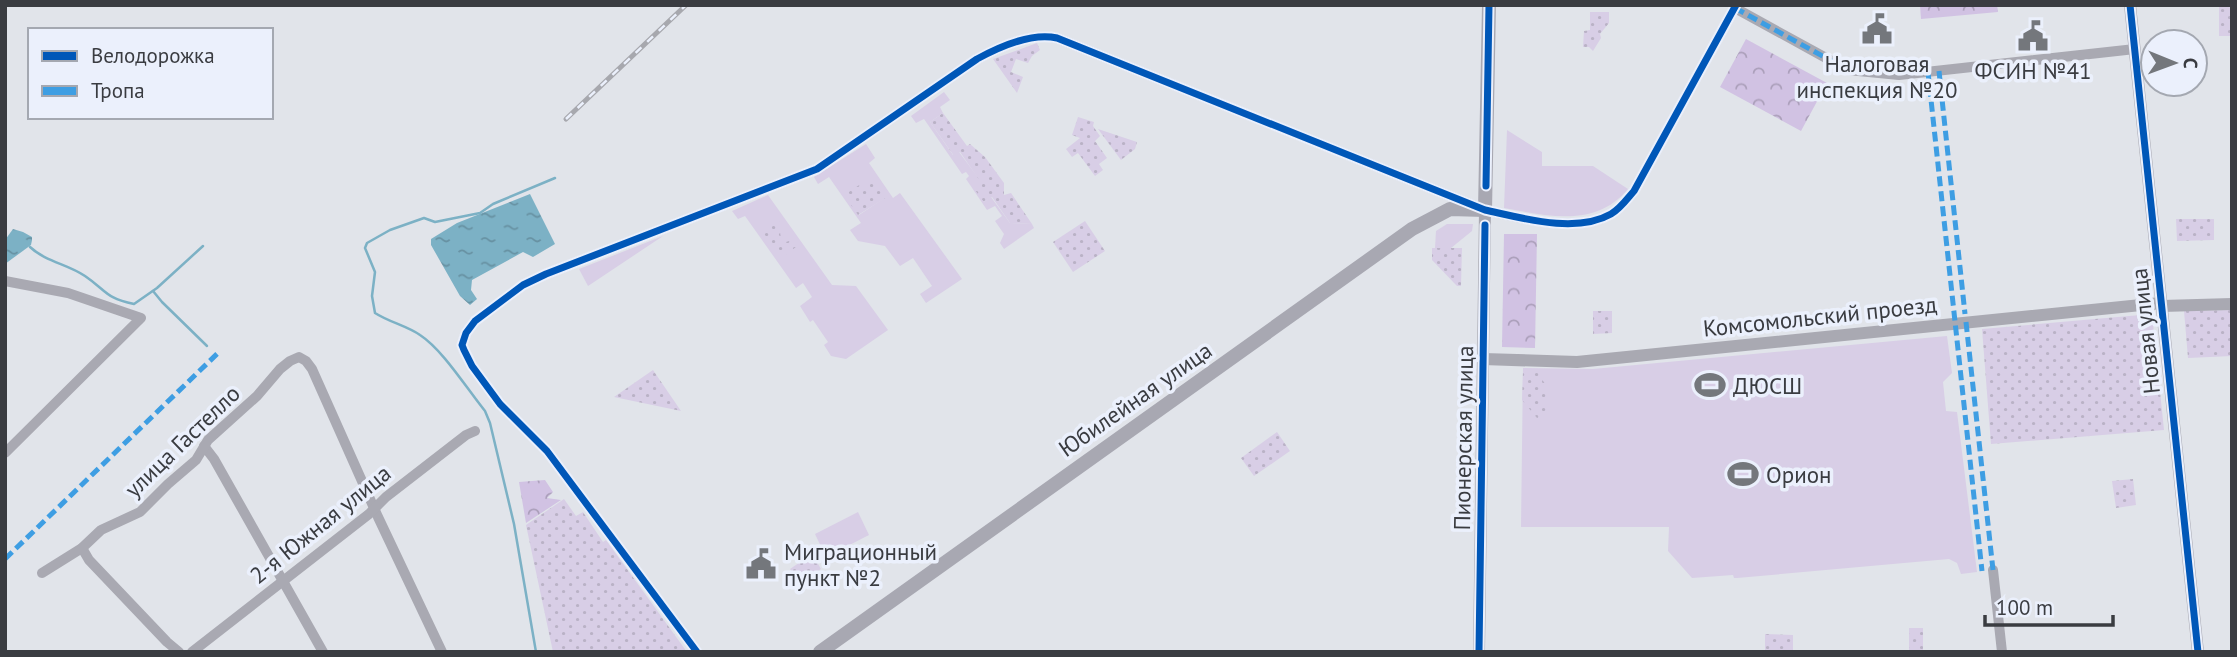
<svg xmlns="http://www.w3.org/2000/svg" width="2237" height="657" font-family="'PT Sans',sans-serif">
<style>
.grass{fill:#d8cee6;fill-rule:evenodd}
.forest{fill:url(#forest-crowns)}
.park{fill:url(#park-dots)}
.water{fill:url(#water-ripples)}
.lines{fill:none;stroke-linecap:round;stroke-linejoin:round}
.stream{stroke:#7cb1c5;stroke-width:2.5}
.minor{stroke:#a9a9b2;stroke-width:10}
.tertiary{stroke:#a9a9b2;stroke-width:12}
.secondary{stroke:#a8a8b2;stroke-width:14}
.rail-casing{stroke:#a7a8ae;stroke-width:5}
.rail{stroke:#ebf0fc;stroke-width:2.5;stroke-dasharray:8;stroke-linecap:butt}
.quiet{stroke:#3e9ee3;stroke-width:5;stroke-dasharray:10 5;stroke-linecap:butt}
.cycleway-casing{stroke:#ebf0fc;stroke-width:11}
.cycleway{stroke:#0057b8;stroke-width:7}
.labels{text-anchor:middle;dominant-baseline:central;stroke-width:7;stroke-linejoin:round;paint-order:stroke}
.poi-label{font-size:23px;fill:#3a3c41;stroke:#ebf0fc;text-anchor:start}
.street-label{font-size:23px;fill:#3a3c41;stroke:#ebf0fc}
</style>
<defs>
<pattern id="forest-crowns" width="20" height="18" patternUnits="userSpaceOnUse" patternTransform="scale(1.75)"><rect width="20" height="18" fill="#d1c2e3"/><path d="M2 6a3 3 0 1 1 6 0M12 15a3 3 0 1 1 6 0" fill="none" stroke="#ab9fba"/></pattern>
<pattern id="park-dots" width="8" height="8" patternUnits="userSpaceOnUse" patternTransform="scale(1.75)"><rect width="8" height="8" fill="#d8cee6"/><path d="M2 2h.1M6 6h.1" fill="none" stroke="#bab2c6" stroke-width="1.8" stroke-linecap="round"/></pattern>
<pattern id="water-ripples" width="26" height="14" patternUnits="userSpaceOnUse" patternTransform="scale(1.75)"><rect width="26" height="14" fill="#7cb1c5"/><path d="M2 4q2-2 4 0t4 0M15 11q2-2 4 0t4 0" fill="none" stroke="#6791a2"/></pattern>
</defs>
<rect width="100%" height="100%" fill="#e1e4ea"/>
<g class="grass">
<path d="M944 92 950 100 940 107 943 113 930 122 953 155 959 152 983 184 984 202 991 197 1010 223 1032 224 1034 228 1004 249 1000 243 1004 234 995 221 1002 216 995 206 987 210 966 179 969 176 966 172 962 174 924 119 916 123 911 116Z"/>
<path d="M1507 130 1542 152V166H1593L1628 189C1596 228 1548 216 1504 208Z"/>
<path d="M866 144 875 158 869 163 893 198 900 193 962 279 926 303 920 294 932 286 913 258 900 266 885 246 858 241 850 230 861 223 829 177 818 184 814 177ZM873 177 886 197 859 215 845 195Z"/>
<path d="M768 195 832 285 856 286 888 330 846 359 831 356 824 345 828 342 813 320 810 322 800 306 812 297 803 283 796 288 745 216 738 219 732 211Z"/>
<path d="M1447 224H1473L1472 231 1451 248H1435L1436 231Z"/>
<path d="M663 236 588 286 579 269Z"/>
<path d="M1947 336 1952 373 1943 382 1946 411 1957 412 1977 572 1961 574 1957 563 1949 559 1737 578H1734L1733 575 1692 578 1668 551 1669 527H1521L1523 368 1593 369Z"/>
<path d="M858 512 869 535 826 557 815 534Z"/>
</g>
<g class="forest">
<path d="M1920 5H1997L1998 12 1921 19Z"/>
<path d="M1746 39 1827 83 1801 131 1720 87Z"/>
<path d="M1504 234H1537L1535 348 1502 347Z"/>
<path d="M545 480 553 492 547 498 561 500 526 523 519 482Z"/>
</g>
<g class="park">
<rect x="2219" y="5" width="13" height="31"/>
<path d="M1590 12H1609V23L1600 34 1601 38 1593 51 1589 47H1583L1584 31 1590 30Z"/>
<path d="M1037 43 1040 50 1032 56 1028 63 1016 59 1011 72 1023 77 1017 93 993 59Z"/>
<path d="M943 113 967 146 970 144 985 157 1004 183V195L1011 193 1032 224 1010 223 992 197 984 202 975 190 982 184 960 152 954 156 930 122Z"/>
<path d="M1078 117 1094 122 1093 126 1100 136 1095 141 1107 158 1099 164 1103 170 1095 176 1078 153 1072 157 1066 149 1080 138 1072 135Z"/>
<path d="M1098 129 1137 142 1135 149 1121 160Z"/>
<path d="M873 176 887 197 858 215 844 195Z"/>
<path d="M2176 219H2214V240L2177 241Z"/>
<path d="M778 220 783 228 780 232 781 239 786 242 792 240 796 247 781 258 762 231Z"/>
<path d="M1085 221 1105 251 1073 272 1053 242Z"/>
<path d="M1432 248H1462L1461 286H1457L1432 260Z"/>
<path d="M2232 310V356L2188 358 2184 311Z"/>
<path d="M1593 311H1612V333L1593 334Z"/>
<path d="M2152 314 2164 430 1991 444 1982 329Z"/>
<path d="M653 370 681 411 614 397Z"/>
<path d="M1523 372 1538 373 1547 387 1546 419 1537 418 1522 400Z"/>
<path d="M1277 432 1290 451 1254 476 1241 458Z"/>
<path d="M2133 479 2136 505 2116 508 2112 481Z"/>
<path d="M564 499 576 516 583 512 603 542 606 540 687 652H553L526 525Z"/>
<path d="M812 554 821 569 800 583 790 569Z"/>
<rect x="1909" y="628" width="14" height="24"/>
<path d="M1765 634 1793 635V652H1765Z"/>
</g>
<g class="water">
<path d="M530 194 555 244 533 257 523 252 472 280 471 290 477 299 470 305 460 296 431 245V239L457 223Z"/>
<path d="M13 229 23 232 32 237V240L31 245 5 264V240Z"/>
</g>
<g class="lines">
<g class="stream">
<path d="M30 247C46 262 68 264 85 276 107 291 105 298 134 304L157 288 203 246"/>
<path d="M153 291 162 302 207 346"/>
<path d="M536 652 514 524 490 423 485 411C467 389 443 350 420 335 407 326 389 322 375 313L372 296 375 272 365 248 367 243 390 230 424 218 435 222 480 213 493 204 555 178"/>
</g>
<g class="minor">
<path d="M1735 8 1837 64"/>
<path d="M1848 70 1899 75 2135 49"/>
<path d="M5 281 68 293 141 318 5 453"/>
<path d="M204 446 214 459 323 652"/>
<path d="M82 548 89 560 167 642 179 652"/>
<path d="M1993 570 2002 652"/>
<path d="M42 573 82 548 101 530 140 512 168 484 196 460 208 440 257 396 280 369 290 361 299 357 306 361 312 369 378 517 442 652"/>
<path d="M192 652 369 514 386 497 466 435 475 431"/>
<path d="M697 652 547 451 500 404 472 366 464 350 462 345 466 333 475 321 523 285 546 274 817 169 977 59C999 47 1031 32 1057 38L1485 210C1522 218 1576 234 1611 214 1620 209 1627 199 1634 191L1736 5"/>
</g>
<g class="tertiary">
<path d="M2130 5 2198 652"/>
<path d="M2162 306 2232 304"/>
<path d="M1483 359 1577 362 2161 303"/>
<path d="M1479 652 1485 210"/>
</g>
<path class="secondary" d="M820 652 1412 229 1450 209 1485 210 1489 5"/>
<g class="rail-casing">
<path id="rail" d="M566 119 686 5"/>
</g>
<use href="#rail" class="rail"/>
<g class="quiet">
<path d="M1735 8 1837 64"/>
<path d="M1939 71 1965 314"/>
<path d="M1928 72 1982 571"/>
<path d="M1966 322 1993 570"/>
<path d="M5 559 219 352"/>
</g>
<g class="cycleway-casing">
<g id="cycleway">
<path d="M2130 5 2198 652"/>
<path d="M1486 186 1489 5"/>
<path d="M697 652 547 451 500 404 472 366 464 350 462 345 466 333 475 321 523 285 546 274 817 169 977 59C999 47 1031 32 1057 38L1485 210C1522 218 1576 234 1611 214 1620 209 1627 199 1634 191L1736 5"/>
<path d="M1479 652 1485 225"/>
</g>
</g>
<use href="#cycleway" class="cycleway"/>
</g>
<defs>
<g id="civic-bare" transform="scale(2.415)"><path d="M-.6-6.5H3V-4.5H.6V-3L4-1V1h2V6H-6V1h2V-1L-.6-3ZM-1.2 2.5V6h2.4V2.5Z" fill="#74777c" stroke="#ebf0fc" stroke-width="2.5" paint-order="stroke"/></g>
<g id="stadium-bare" transform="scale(2.415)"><path d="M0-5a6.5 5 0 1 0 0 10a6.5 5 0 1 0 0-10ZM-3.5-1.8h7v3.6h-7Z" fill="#74777c" stroke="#ebf0fc" stroke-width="2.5" paint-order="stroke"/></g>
</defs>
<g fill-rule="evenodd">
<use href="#civic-bare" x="1877" y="29"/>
<use href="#civic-bare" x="2033" y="36"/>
<use href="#stadium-bare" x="1710" y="385"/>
<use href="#stadium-bare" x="1743" y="474"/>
<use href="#civic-bare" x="761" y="564"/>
</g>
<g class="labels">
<g class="poi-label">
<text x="1877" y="63" text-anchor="middle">Налоговая<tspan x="1877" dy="26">инспекция №20</tspan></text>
<text x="2033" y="70" text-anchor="middle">ФСИН №41</text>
<text x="1733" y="385">ДЮСШ</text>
<text x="1766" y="474">Орион</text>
<text x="784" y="551">Миграционный<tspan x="784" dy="26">пункт №2</tspan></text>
</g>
<g class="street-label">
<text transform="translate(1820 316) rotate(-6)">Комсомольский проезд</text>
<text transform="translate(2145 331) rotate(-96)">Новая улица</text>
<text transform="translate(1135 399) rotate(-35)">Юбилейная улица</text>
<text transform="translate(1463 438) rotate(-89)">Пионерская улица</text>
<text transform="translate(182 441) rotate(-44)">улица Гастелло</text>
<text transform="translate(320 524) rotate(-39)">2-я Южная улица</text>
</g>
</g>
<rect width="2237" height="657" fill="none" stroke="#3a3c41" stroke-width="14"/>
<rect x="28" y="28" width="245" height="91" fill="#ebf0fc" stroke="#a4a8b1" stroke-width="2"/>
<rect x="42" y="51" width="35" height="10" fill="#0057b8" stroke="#a4a8b1" stroke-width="2"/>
<text x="91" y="63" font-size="21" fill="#3a3c41">Велодорожка</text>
<rect x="42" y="86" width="35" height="10" fill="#3e9ee3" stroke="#a4a8b1" stroke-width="2"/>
<text x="91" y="98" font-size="21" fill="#3a3c41">Тропа</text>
<g transform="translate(2174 63) rotate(91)"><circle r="33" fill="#ebf0fc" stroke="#a4a8b1" stroke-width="2"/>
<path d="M0-5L12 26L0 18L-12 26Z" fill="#74777c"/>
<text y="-10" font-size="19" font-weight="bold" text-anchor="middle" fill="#3a3c41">С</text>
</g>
<path d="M1985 615v10h128v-10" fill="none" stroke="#3a3c41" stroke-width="3.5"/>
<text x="1996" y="615" font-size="21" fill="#3a3c41" stroke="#ebf0fc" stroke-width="5" paint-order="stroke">100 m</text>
</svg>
